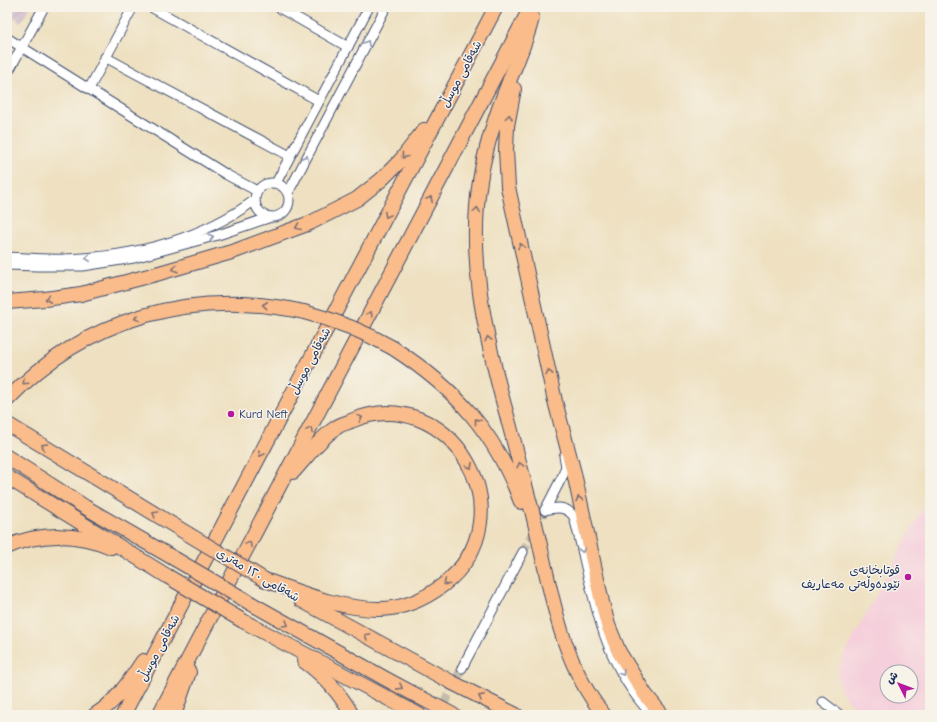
<svg xmlns="http://www.w3.org/2000/svg" width="937" height="722" font-family="'Comic Neue','Playpen Sans Arabic',sans-serif">
<style>
.built{fill:#f5cfdb;fill-rule:evenodd}
.industrial{fill:url(#industrial-furrows)}
.lines{fill:none;stroke-linecap:round;stroke-linejoin:round}
.minor-tunnel{stroke:#c4bdac;stroke-width:9;stroke-dasharray:9 4.5;stroke-linecap:butt}
.minor-casing{stroke:#3b4a6d;stroke-width:11}
.highway-casing{stroke:#3b4a6d;stroke-width:16}
.minor{stroke:#fff;stroke-width:9}
.highway{stroke:#f9bc8a;stroke-width:14}
.highway-bridge-casing{stroke:#3b4a6d;stroke-width:16;stroke-linecap:butt}
.highway-bridge{stroke:#f9bc8a;stroke-width:14}
.oneway{stroke:#8d97ae}
.oneway2{stroke:#7f6e72}
.poi-dot{fill:#b5179e;stroke:#f7f3e8;stroke-width:1.5}
.labels{text-anchor:middle;dominant-baseline:central;stroke-width:3;stroke-linejoin:round;paint-order:stroke}
.street-label{font-size:12px;fill:#1b2f5e;stroke:#f7f3e8}
.poi-label{font-size:12px;fill:#1b2f5e;stroke:#f7f3e8;text-anchor:start}
</style>
<defs>
<pattern id="industrial-furrows" width="10" height="10" patternUnits="userSpaceOnUse"><rect width="10" height="10" fill="#d1bdcc"/><path d="M-1 1l2-2M0 10L10 0M9 11l2-2" fill="none" stroke="#a99aa9"/></pattern>
</defs>
<rect width="100%" height="100%" fill="#f7f3e8"/>
<filter id="ink" filterUnits="userSpaceOnUse"><feTurbulence type="fractalNoise" baseFrequency=".025" numOctaves="2"/><feDisplacementMap in="SourceGraphic" scale="8" xChannelSelector="R" yChannelSelector="G"/><feConvolveMatrix kernelMatrix="1 2 1 2 8 2 1 2 1" color-interpolation-filters="sRGB"/></filter>
<filter id="wash" filterUnits="userSpaceOnUse"><feTurbulence type="fractalNoise" baseFrequency=".012" numOctaves="4" result="noise"/><feDisplacementMap in="SourceGraphic" scale="16" xChannelSelector="R" yChannelSelector="G"/><feGaussianBlur stdDeviation="0.9" result="paint"/><feColorMatrix in="noise" values="0 0 0 0 0 0 0 0 0 0 0 0 0 0 0 0 0 1.4 0 .05"/><feComposite in="paint" operator="in"/></filter>
<g filter="url(#wash)">
<rect width="100%" height="100%" fill="#eee0c0"/>
<path class="built" d="M930 494V715H871L855 707 846 699 841 690 838 681V671L841 661ZM887 672H911V696H887Z"/>
<path class="industrial" d="M7 7H30L21 22 7 13Z"/>
</g>
<g filter="url(#ink)">
<g class="lines">
<g class="minor-tunnel">
<path d="M523 552 545 510"/>
<path d="M438 715 462 668"/>
</g>
<g class="minor-casing">
<g id="minor">
<path d="M151 7 319 101"/>
<path d="M278 7 348 47"/>
<path d="M7 38 227 175 257 191"/>
<path d="M105 57 290 156"/>
<path d="M7 74 44 7"/>
<path d="M89 89 133 7"/>
<circle cx="272" cy="200" r="17"/>
<path d="M276 183 369 7"/>
<path d="M288 193 386 7"/>
<path d="M7 257C26 258 46 260 65 259 132 257 200 240 255 200"/>
<path d="M7 265 38 266H83L134 258 218 235 271 217"/>
<path d="M545 510C557 507 567 506 574 517 593 588 598 658 652 715"/>
<path d="M545 510 563 475 566 466 564 456"/>
<path d="M462 668 523 552"/>
<path d="M823 702 840 715"/>
</g>
</g>
<g class="highway-casing">
<g id="highway">
<path d="M532 18C527 39 518 59 510 79 497 112 485 146 480 181 468 256 484 329 503 401 513 437 522 474 532 511 550 581 557 657 604 715"/>
<path d="M514 89 507 126 506 150 508 187 555 401 574 473 602 602 608 625 619 652 645 694 662 715"/>
<path d="M7 302 45 299 81 294 156 274 235 251 310 223 357 199 381 180 401 160 424 130"/>
<path d="M393 348C456 389 495 432 521 502"/>
<path d="M7 400C86 317 193 288 304 312"/>
<path d="M7 424 188 534"/>
<path d="M7 457 85 507 175 559"/>
<path d="M7 477 167 576"/>
<path d="M7 547C40 532 78 533 111 547"/>
<path d="M265 580C302 593 340 609 379 609 402 609 425 599 443 585 532 515 448 379 351 421 347 423 341 424 337 427 320 438 307 457 293 472"/>
<path d="M301 600 451 682 516 715"/>
<path d="M252 604 386 679 453 715"/>
<path d="M243 621 419 715"/>
<path d="M304 661C325 676 340 693 352 715"/>
<path d="M95 715C117 701 129 682 143 661"/>
<path d="M123 715 496 7"/>
<path d="M159 715 531 7"/>
<path d="M174 715 189 672"/>
</g>
</g>
<use href="#minor" class="minor"/>
<use href="#highway" class="highway"/>
<g class="highway-bridge-casing">
<g id="highway-bridge">
<path d="M304 312C335 320 365 332 393 348"/>
<path d="M188 534 265 580"/>
<path d="M175 559 252 604"/>
<path d="M167 576 243 621"/>
</g>
</g>
<use href="#highway-bridge" class="highway-bridge"/>
</g>
<defs><path id="oneway-chevron" d="M-2-3.5L2.5 0L-2 3.5" fill="none" stroke-width="1.6" stroke-linecap="round" stroke-linejoin="round"/></defs>
<g class="oneway">
<use href="#oneway-chevron" transform="translate(367 43) rotate(-62)"/>
<use href="#oneway-chevron" transform="translate(306 158) rotate(-62)"/>
<use href="#oneway-chevron" transform="translate(211 237) rotate(-17)"/>
<use href="#oneway-chevron" transform="translate(88 258) rotate(175)"/>
<use href="#oneway-chevron" transform="translate(582 550) rotate(78)"/>
<use href="#oneway-chevron" transform="translate(622 673) rotate(59)"/>
</g>
<g class="oneway2">
<use href="#oneway-chevron" transform="translate(509 117) rotate(-82)"/>
<use href="#oneway-chevron" transform="translate(404 156) rotate(128)"/>
<use href="#oneway-chevron" transform="translate(430 199) rotate(-62)"/>
<use href="#oneway-chevron" transform="translate(477 210) rotate(-84)"/>
<use href="#oneway-chevron" transform="translate(387 215) rotate(118)"/>
<use href="#oneway-chevron" transform="translate(298 227) rotate(159)"/>
<use href="#oneway-chevron" transform="translate(521 246) rotate(-102)"/>
<use href="#oneway-chevron" transform="translate(175 269) rotate(164)"/>
<use href="#oneway-chevron" transform="translate(48 299) rotate(172)"/>
<use href="#oneway-chevron" transform="translate(265 305) rotate(-174)"/>
<use href="#oneway-chevron" transform="translate(370 314) rotate(-62)"/>
<use href="#oneway-chevron" transform="translate(137 318) rotate(162)"/>
<use href="#oneway-chevron" transform="translate(488 339) rotate(-103)"/>
<use href="#oneway-chevron" transform="translate(549 373) rotate(-102)"/>
<use href="#oneway-chevron" transform="translate(25 382) rotate(137)"/>
<use href="#oneway-chevron" transform="translate(360 418) rotate(-18)"/>
<use href="#oneway-chevron" transform="translate(477 421) rotate(-129)"/>
<use href="#oneway-chevron" transform="translate(310 430) rotate(-62)"/>
<use href="#oneway-chevron" transform="translate(44 446) rotate(-149)"/>
<use href="#oneway-chevron" transform="translate(261 454) rotate(118)"/>
<use href="#oneway-chevron" transform="translate(520 465) rotate(-104)"/>
<use href="#oneway-chevron" transform="translate(470 466) rotate(60)"/>
<use href="#oneway-chevron" transform="translate(579 499) rotate(-102)"/>
<use href="#oneway-chevron" transform="translate(155 514) rotate(-149)"/>
<use href="#oneway-chevron" transform="translate(249 544) rotate(-62)"/>
<use href="#oneway-chevron" transform="translate(446 583) rotate(142)"/>
<use href="#oneway-chevron" transform="translate(286 624) rotate(30)"/>
<use href="#oneway-chevron" transform="translate(367 636) rotate(-151)"/>
<use href="#oneway-chevron" transform="translate(400 687) rotate(28)"/>
<use href="#oneway-chevron" transform="translate(481 697) rotate(-153)"/>
</g>
</g>
<g class="poi-dot">
<circle cx="231" cy="414" r="4"/>
<circle cx="908" cy="577" r="4"/>
</g>
<g class="labels">
<g class="street-label">
<text transform="translate(461 74) rotate(-62)">شەقامی موسڵ</text>
<text transform="translate(310 361) rotate(-62)">شەقامی موسڵ</text>
<text transform="translate(258 575) rotate(30)">شەقامی ١٢٠ مەتری</text>
<text transform="translate(159 648) rotate(-62)">شەقامی موسڵ</text>
</g>
<g class="poi-label">
<text x="239" y="414">Kurd Neft</text>
<text x="900" y="570" text-anchor="end">قوتابخانەی<tspan x="900" dy="14">نێودەوڵەتی مەعاریف</tspan></text>
</g>
</g>
<rect width="937" height="722" fill="none" stroke="#f7f3e8" stroke-width="24"/>
<g transform="translate(899 684) rotate(312)"><circle r="19" fill="#f7f3e8" stroke="#9fa5b1"/>
<path d="M0-3L7 15L0 10L-7 15Z" fill="#b5179e"/>
<text y="-6" font-size="11" font-weight="bold" text-anchor="middle" fill="#1b2f5e">ش</text>
</g>
</svg>
